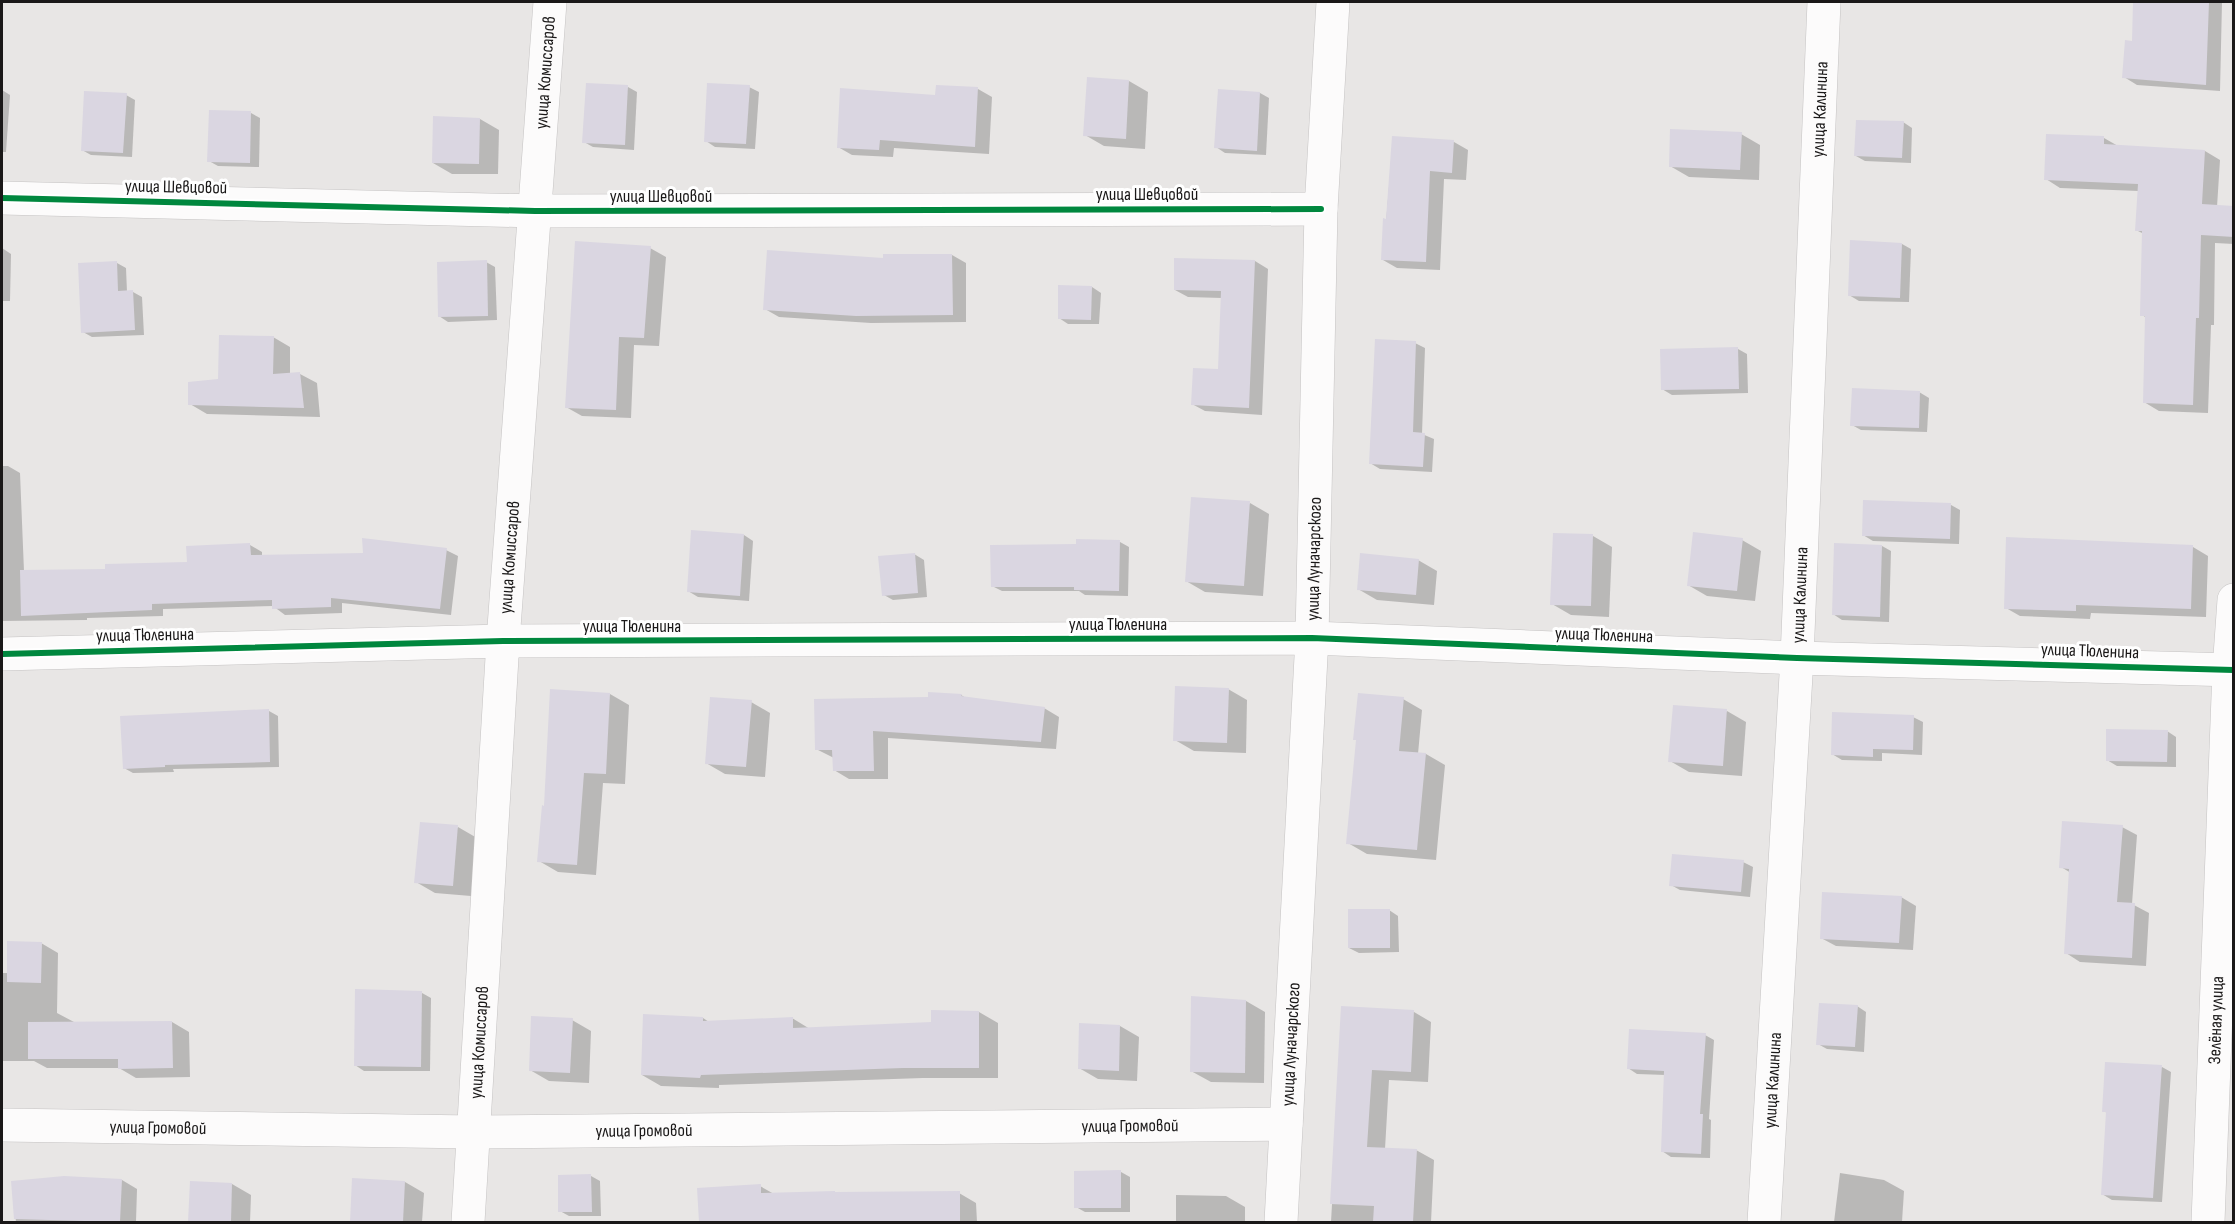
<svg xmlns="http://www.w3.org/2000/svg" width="2235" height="1224" font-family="'Sofia Sans Condensed',sans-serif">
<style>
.shadow{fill:#0003}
.building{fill:#dad6e1}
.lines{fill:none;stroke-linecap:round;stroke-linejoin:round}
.minor-casing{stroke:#c5c3c3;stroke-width:34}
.secondary-casing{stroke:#c5c3c3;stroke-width:34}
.minor{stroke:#fcfbfb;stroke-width:33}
.secondary{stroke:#fcfbfb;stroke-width:33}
.cycleway-casing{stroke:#fff;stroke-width:10}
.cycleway{stroke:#00873e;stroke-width:6}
.labels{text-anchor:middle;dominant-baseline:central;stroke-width:6;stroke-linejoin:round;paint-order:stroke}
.street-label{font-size:18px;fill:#1a1818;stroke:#fff}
</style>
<rect width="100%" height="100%" fill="#e8e6e5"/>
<g class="shadow">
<path d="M2134 2H2222L2220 91 2137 85 2124 77 2133 43Z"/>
<path d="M1129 81 1148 92 1145 149 1104 146 1085 135Z"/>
<path d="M628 87 637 92 634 150 593 147 584 142Z"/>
<path d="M749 87 759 92 755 149 715 147 706 141Z"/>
<path d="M978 89 992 97 989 154 894 148 893 157 852 155 838 147Z"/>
<path d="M2 90 10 95 6 152H2Z"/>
<path d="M1220 90 1260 93 1269 98 1266 155 1225 153 1216 147Z"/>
<path d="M126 95 135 100 132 157 91 155 82 150Z"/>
<path d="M251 113 260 118 259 167 218 166 209 161Z"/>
<path d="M434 118 480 119 499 130 498 174H452L433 163Z"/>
<path d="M1903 122 1912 128 1911 163 1865 161 1856 156Z"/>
<path d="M1741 134 1760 145 1759 180 1689 177 1670 166Z"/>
<path d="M1393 137 1454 142 1468 150 1466 180 1444 179 1440 270 1397 268 1383 260Z"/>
<path d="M2104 138 2118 146 2205 151 2220 160 2217 207 2234 208V244L2215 243 2214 325H2211L2208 413 2159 411 2144 402 2147 318 2142 315 2144 234 2136 230 2139 191 2060 188 2046 179Z"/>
<path d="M1902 244 1911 249 1909 302 1859 301 1849 295Z"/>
<path d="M2 248 11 254 10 301H2Z"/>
<path d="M650 248 666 257 659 346 634 345 631 418 582 416 566 407Z"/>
<path d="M952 255 966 263V322L871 323 779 317 765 309 884 260Z"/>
<path d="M1255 261 1268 269 1262 415 1205 411 1192 404 1219 371 1222 298 1188 297 1175 290Z"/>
<path d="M486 262 495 267 497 320 448 322 439 316Z"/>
<path d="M117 263 126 268 127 292H133L142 297 144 335 92 337 83 332Z"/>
<path d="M1092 287 1101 293 1099 324H1068L1059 318Z"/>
<path d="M273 337 290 347V374H300L317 383 320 417 207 414 190 404Z"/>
<path d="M1415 343 1425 348 1422 434 1434 439 1432 472 1380 469 1370 463Z"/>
<path d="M1738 349 1747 354 1748 393 1672 395 1662 389Z"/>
<path d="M1919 392 1929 398 1927 432 1861 430 1852 425Z"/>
<path d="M2 466H8L20 473 24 571 106 570 188 564 250 545 262 552V556L364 555 446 550 458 556 451 615 342 603V613L285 615 273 606 163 609V616L87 618V620L2 621Z"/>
<path d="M1250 503 1269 514 1263 596 1205 592 1186 581Z"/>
<path d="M1951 505 1960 510 1959 544 1873 541 1863 535Z"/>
<path d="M744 535 753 541 749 601 698 597 688 591Z"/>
<path d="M1593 536 1612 547 1609 617 1571 615 1552 604Z"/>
<path d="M1742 540 1761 551 1755 601 1707 596 1688 585Z"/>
<path d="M1120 542 1129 547 1128 596 1085 595 1079 591H1002L992 586 1077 546Z"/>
<path d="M1882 546 1891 551 1889 622 1842 620 1833 614Z"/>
<path d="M2193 547 2208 556 2206 617 2091 613 2090 619 2020 616 2006 608Z"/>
<path d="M914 554 924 560 927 597 893 600 884 595Z"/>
<path d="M1418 560 1437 571 1434 605 1377 600 1358 589Z"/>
<path d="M1228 689 1247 700 1246 753 1194 751 1175 740Z"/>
<path d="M610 694 629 705 625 784 603 783 596 875 558 872 539 861 545 807Z"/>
<path d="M961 695 966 698 1044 708 1059 717 1056 749 888 738V779H849L834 770V758L816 749 929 699Z"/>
<path d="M1403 699 1422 710 1418 754H1426L1445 765 1436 860 1367 854 1348 843Z"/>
<path d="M751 702 770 713 765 777 725 774 706 763Z"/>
<path d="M269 711 278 716 279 767 173 769 174 772 133 773 124 768Z"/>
<path d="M1727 711 1746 722 1742 776 1689 772 1670 761Z"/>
<path d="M1913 717 1923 722 1922 755 1882 753V761L1842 760 1832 754Z"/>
<path d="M2167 731 2176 737V767L2117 766 2107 760Z"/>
<path d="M458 827 477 838 471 896 435 893 416 882Z"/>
<path d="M2122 827 2137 835 2132 904 2149 913 2146 966 2080 962 2066 953 2071 873 2061 867Z"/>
<path d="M1743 862 1753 867 1750 897 1680 890 1671 885Z"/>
<path d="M1901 897 1916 906 1913 950 1836 946 1821 938Z"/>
<path d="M1389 910 1398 916 1399 952 1359 953 1349 948Z"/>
<path d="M41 943 58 953 57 1013 74 1022H172L189 1032 190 1077 136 1078 119 1068H47L34 1061H2V973H8Z"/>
<path d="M422 993 431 998 430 1071H364L355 1065Z"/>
<path d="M1246 1001 1265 1012 1264 1083 1211 1082 1191 1071Z"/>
<path d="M1857 1006 1866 1012 1864 1052 1827 1049 1818 1044Z"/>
<path d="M1343 1007 1414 1012 1431 1022 1428 1082 1389 1080 1385 1149 1416 1150 1434 1160 1431 1222H1331Z"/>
<path d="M979 1012 998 1023V1078H923L719 1085V1088L661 1086 642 1075 703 1018 709 1022 792 1018 810 1029 932 1024Z"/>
<path d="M572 1020 591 1031 589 1083 549 1081 530 1070Z"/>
<path d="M1120 1026 1139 1037 1137 1081 1098 1079 1079 1068Z"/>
<path d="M1705 1035 1714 1040 1709 1119 1711 1120 1710 1158 1671 1157 1662 1151 1666 1075 1637 1074 1628 1068Z"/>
<path d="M2162 1067 2171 1072 2162 1202 2112 1200 2102 1194 2107 1113 2104 1111Z"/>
<path d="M1121 1172 1130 1177V1212H1085L1076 1207Z"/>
<path d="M1840 1173 1884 1180 1904 1191 1902 1222H1834Z"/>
<path d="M559 1176H591L600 1181 601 1216H569L560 1211Z"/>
<path d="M354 1179 405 1182 424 1193 422 1222H351Z"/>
<path d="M122 1180 137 1189 136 1222H16L12 1182Z"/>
<path d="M191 1183 232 1184 251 1195 250 1222H190Z"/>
<path d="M760 1186 774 1194 959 1193 976 1203 977 1222H700L698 1189Z"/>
<path d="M1176 1195 1226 1196 1245 1207V1222H1176Z"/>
</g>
<g class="building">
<path d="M2133 2H2209L2206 85 2122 78 2125 40 2132 41Z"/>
<path d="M1087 77 1129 80 1126 139 1083 136Z"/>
<path d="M586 83 628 85 625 145 582 143Z"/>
<path d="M707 83 750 85 746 144 704 142Z"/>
<path d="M936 85 978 87 975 147 880 140 879 150 837 148 840 88 935 95Z"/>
<path d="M1218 89 1260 92 1257 151 1214 148Z"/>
<path d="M84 91 127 93 123 153 81 151Z"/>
<path d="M209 110 251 111 250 163 207 162Z"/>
<path d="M433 116 480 118 479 164 432 163Z"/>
<path d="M1856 120 1904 121 1902 158 1854 156Z"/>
<path d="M1670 129 1742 132 1740 170 1669 167Z"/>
<path d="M2046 134 2104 136V144L2205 150 2202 204 2234 206V237L2201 235 2199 318H2196L2193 405 2143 403 2145 316H2140L2142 231H2135L2138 184 2044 180Z"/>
<path d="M1392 136 1454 140 1452 173 1430 171 1426 262 1381 260 1383 218 1386 219Z"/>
<path d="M1850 240 1902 243 1900 298 1848 296Z"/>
<path d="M575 241 651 246 644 338 619 337 616 410 565 408Z"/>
<path d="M767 250 883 258V254H952L953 315 856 316 763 310Z"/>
<path d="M1174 258 1255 260 1249 408 1191 405 1193 368 1218 369 1221 291 1174 290Z"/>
<path d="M487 260 488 316 438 317 437 262Z"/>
<path d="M117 261 118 291 133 290 135 330 81 333 78 263Z"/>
<path d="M1058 285 1092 286 1091 320 1058 319Z"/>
<path d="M219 335 274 336 273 374 300 372 304 408 188 405V382L218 379Z"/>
<path d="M1375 339 1416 341 1413 432 1425 433 1423 467 1369 464Z"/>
<path d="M1738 347 1739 389 1661 390 1660 349Z"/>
<path d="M1852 388 1920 391 1919 428 1850 426Z"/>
<path d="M1191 497 1250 501 1244 586 1185 582Z"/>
<path d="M1863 500 1951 503 1950 539 1862 536Z"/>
<path d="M691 530 744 534 740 596 687 592Z"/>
<path d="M1693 532 1743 538 1737 591 1687 586Z"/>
<path d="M1553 533 1593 534 1591 606 1550 605Z"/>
<path d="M2006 537 2193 545 2191 609 2076 605V611L2004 609Z"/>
<path d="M362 538 447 548 440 609 331 598V607L272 609V600L152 604V610L21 616 20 570 105 569V564L187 562 186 546 250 543 251 555 363 553Z"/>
<path d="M1076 539 1120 540 1119 591 1074 590V587H991L990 545 1076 544Z"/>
<path d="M1834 543 1882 545 1880 617 1832 615Z"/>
<path d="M915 553 918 593 882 596 878 556Z"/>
<path d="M1360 553 1419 559 1416 595 1357 590Z"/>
<path d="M1175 686 1229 688 1227 743 1173 741Z"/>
<path d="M550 689 610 693 606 774 584 773 577 865 537 862 542 805 544 806Z"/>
<path d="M928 692 962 694 961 696 1045 707 1041 742 873 731 874 771H833L832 750H815L814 699 928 697Z"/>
<path d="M1358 693 1404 697 1399 751 1426 753 1417 850 1346 844 1356 740H1353Z"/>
<path d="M710 697 752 700 746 767 705 764Z"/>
<path d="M1673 705 1727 709 1723 766 1668 762Z"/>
<path d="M269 709 270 762 165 765V767L123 769 120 716Z"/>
<path d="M1832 712 1914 715 1913 750 1873 749V757L1831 755Z"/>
<path d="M2106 729 2168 730 2167 762 2106 761Z"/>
<path d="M2062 821 2123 825 2117 902 2135 903 2132 958 2064 954 2069 869 2059 868Z"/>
<path d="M420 822 458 825 453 886 414 883Z"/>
<path d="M1672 854 1744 860 1741 892 1669 886Z"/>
<path d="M1822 892 1902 896 1899 943 1820 939Z"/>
<rect x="1348" y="909" width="42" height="39"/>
<path d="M7 941 42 942 41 983 7 982Z"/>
<path d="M355 989 422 991 421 1067 354 1066Z"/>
<path d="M1191 996 1246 1000 1245 1073 1190 1072Z"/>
<path d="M1819 1003 1858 1005 1855 1047 1816 1045Z"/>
<path d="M1341 1006 1414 1010 1411 1072 1372 1070 1367 1147 1417 1149 1413 1222H1373L1374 1206 1330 1204Z"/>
<path d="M931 1010 979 1011V1068H903L701 1075 700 1078 641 1075 643 1014 703 1017V1021L793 1017V1028L931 1022Z"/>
<path d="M531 1016 573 1018 570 1073 529 1071Z"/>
<path d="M172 1021 173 1068 118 1069V1059H28V1022Z"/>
<path d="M1079 1023 1120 1025 1119 1071 1078 1069Z"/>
<path d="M1629 1029 1706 1033 1700 1114H1703L1701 1154 1661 1152 1664 1071 1627 1069Z"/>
<path d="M2105 1062 2162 1065 2153 1198 2101 1195 2106 1112H2102Z"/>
<path d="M1121 1170V1208H1074V1171Z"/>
<path d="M591 1174 592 1212H558V1175Z"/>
<path d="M64 1176 122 1179 120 1222 14 1219 11 1181Z"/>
<path d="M352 1178 405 1181 403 1222H350Z"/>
<path d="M190 1181 232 1183 231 1222H188Z"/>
<path d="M761 1184V1193L835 1191V1192L960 1191V1222H699L697 1188Z"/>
</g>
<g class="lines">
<g class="minor-casing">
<g id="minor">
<path d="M2 198 535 211 1321 209"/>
<path d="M2 654 503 641 1312 638 1797 658 2234 670"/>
<path id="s1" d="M2 1125 473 1132 1286 1124"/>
<path id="s2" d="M1764 1222 1797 658 1824 2"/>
<path id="s3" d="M2208 1222 2229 670 2234 600"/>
</g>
</g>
<g class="secondary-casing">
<g id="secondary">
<path id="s4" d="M468 1222 503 641 550 2"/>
<path id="s5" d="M1281 1222 1312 638 1321 209 1333 2"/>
</g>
</g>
<use href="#minor" class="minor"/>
<use href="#secondary" class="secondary"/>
<g class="cycleway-casing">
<g id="cycleway">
<path d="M2 198 535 211 1321 209"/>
<path d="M2 654 503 641 1312 638 1797 658 2234 670"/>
</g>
</g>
<use href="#cycleway" class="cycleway"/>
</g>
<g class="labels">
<g class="street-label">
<text stroke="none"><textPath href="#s4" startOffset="1152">улица Комиссаров</textPath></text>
<text stroke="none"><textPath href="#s2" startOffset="1114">улица Калинина</textPath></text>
<text transform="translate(176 187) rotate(1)">улица Шевцовой</text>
<text x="1147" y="194">улица Шевцовой</text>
<text x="661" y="196">улица Шевцовой</text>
<text stroke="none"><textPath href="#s4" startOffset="666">улица Комиссаров</textPath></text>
<text stroke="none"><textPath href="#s5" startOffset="664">улица Луначарского</textPath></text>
<text stroke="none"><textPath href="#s2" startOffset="628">улица Калинина</textPath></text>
<text x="1118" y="624">улица Тюленина</text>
<text x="632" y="626">улица Тюленина</text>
<text transform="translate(145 635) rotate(-1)">улица Тюленина</text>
<text transform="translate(1604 635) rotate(2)">улица Тюленина</text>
<text transform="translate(2090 651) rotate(2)">улица Тюленина</text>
<text stroke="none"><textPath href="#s3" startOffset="202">Зелёная улица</textPath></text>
<text stroke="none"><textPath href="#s4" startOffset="180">улица Комиссаров</textPath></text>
<text stroke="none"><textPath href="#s5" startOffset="178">улица Луначарского</textPath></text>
<text stroke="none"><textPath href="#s2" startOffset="142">улица Калинина</textPath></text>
<text stroke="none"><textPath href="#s1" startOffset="1128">улица Громовой</textPath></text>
<text stroke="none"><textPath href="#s1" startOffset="156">улица Громовой</textPath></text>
<text stroke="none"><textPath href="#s1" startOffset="642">улица Громовой</textPath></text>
</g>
</g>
<rect width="2235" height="1224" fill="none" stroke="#1a1818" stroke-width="6"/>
</svg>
